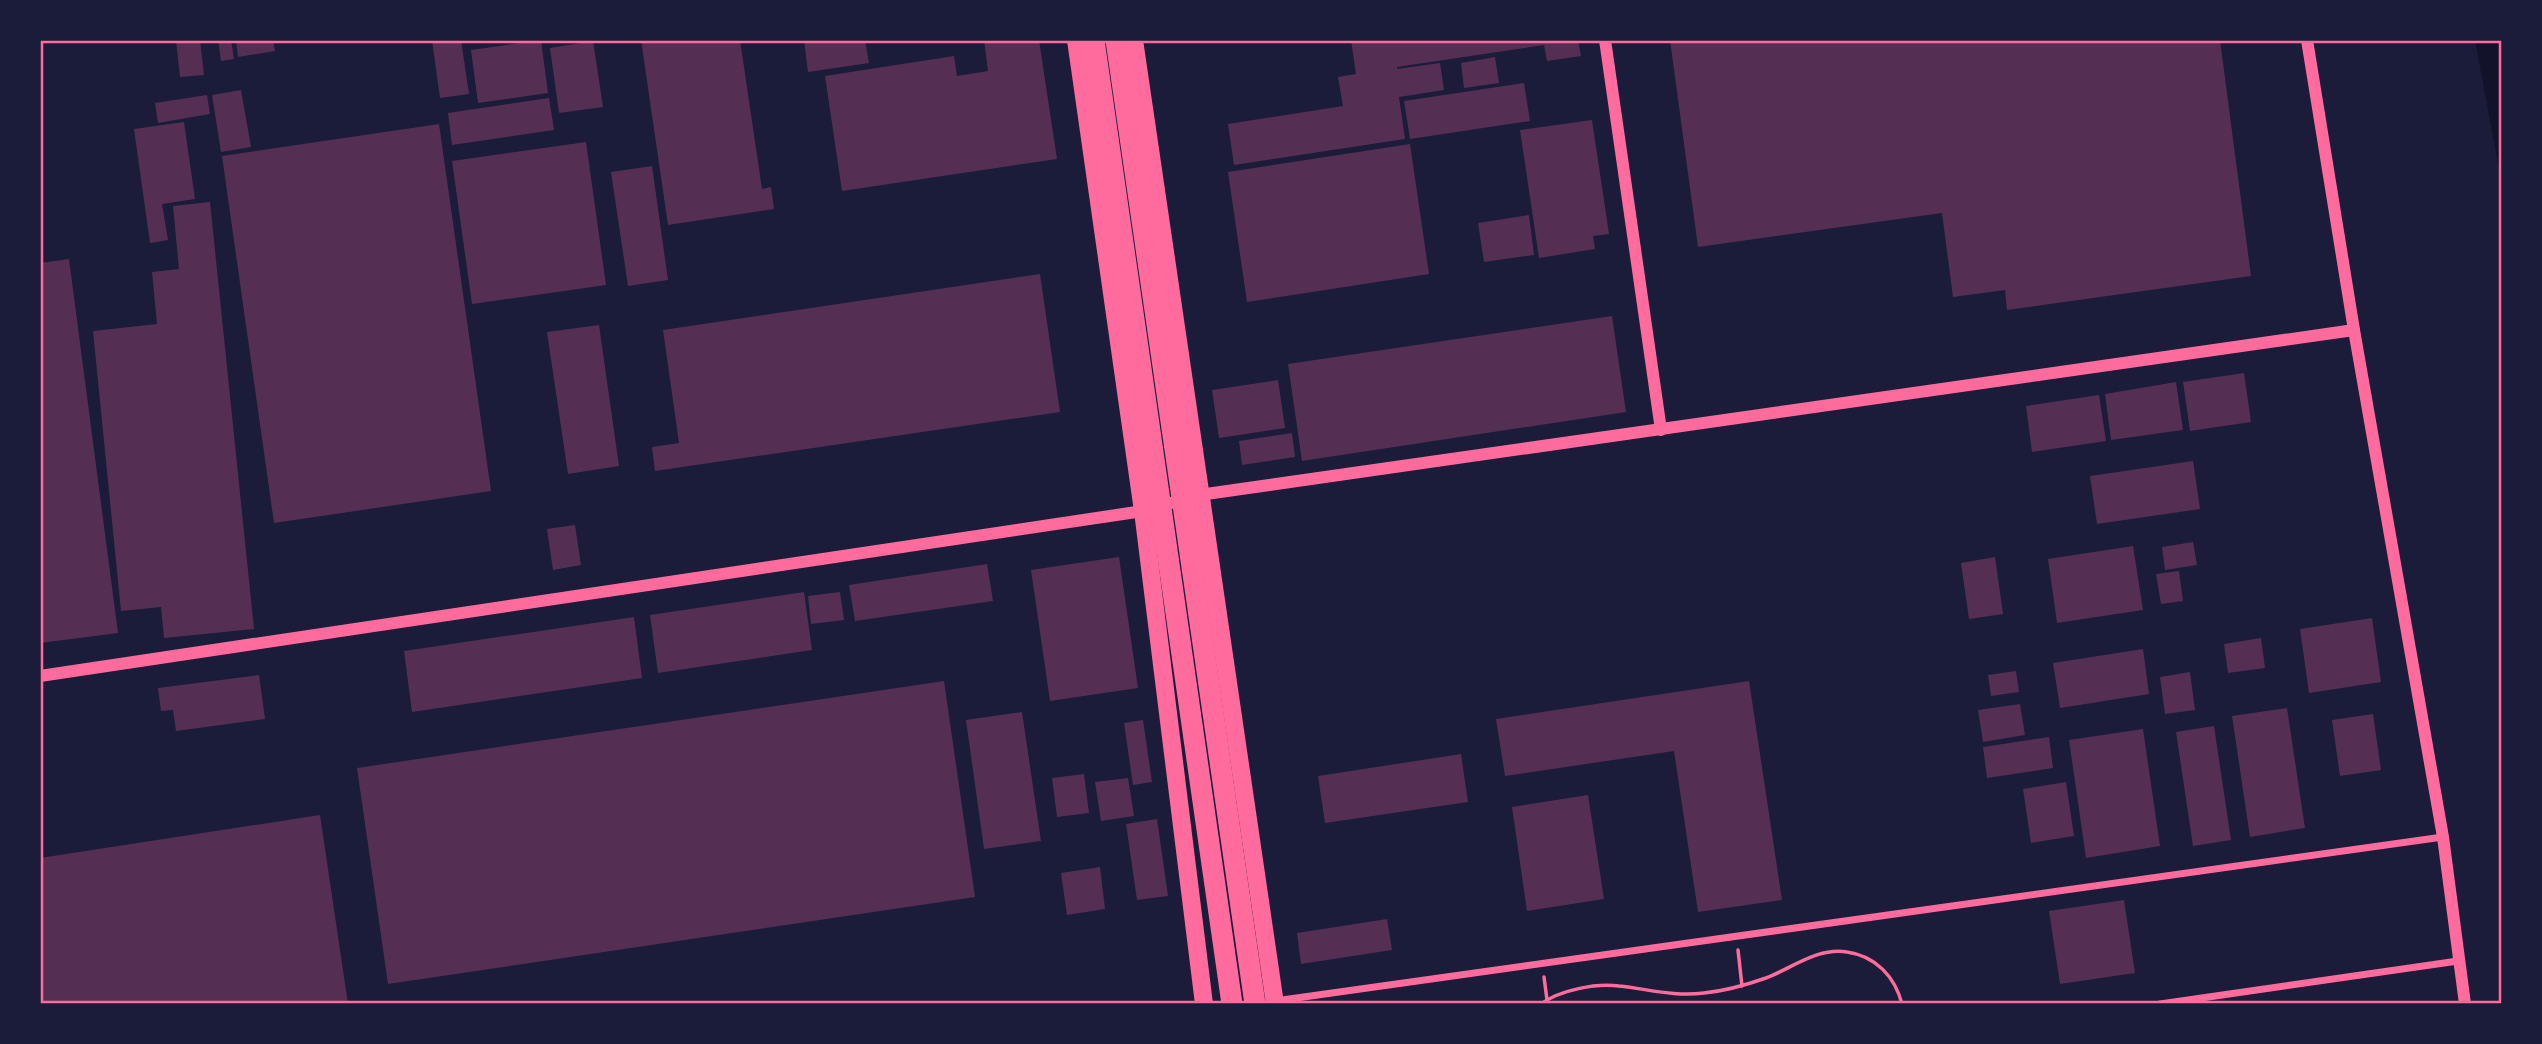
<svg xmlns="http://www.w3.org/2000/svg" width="2542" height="1044" font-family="Mulish,sans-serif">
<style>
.water{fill:#12122b}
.building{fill:#542f53}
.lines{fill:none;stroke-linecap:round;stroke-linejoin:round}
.path{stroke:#ff6b9d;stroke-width:3.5}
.minor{stroke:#ff6b9d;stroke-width:7}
.tertiary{stroke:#ff6b9d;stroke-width:12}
.primary{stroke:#ff6b9d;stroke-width:18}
.motorway{stroke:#ff6b9d;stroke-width:21}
.neatline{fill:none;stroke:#ff6b9d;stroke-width:2.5}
</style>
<rect width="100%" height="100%" fill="#1b1b3a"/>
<path class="water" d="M2475 40H2502V185Z"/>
<g class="building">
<path d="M176 40H200L204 75 180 77Z"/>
<path d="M218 40H231L234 59 221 61Z"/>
<path d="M236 40H273L275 51 238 57Z"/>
<path d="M432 40H461L469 94 440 98Z"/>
<path d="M541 40 548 93 478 103 471 50Z"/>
<path d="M641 40H740L762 189 771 187 774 209 668 225Z"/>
<path d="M804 40H865L869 63 808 72Z"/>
<path d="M984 40H1039L1057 159 842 191 825 76 954 56 957 76 988 71Z"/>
<path d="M1351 40H1578L1581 56 1547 61 1544 45 1397 67V69L1440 63 1444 90 1399 97 1405 139 1234 165 1228 124 1343 106 1338 77 1356 74Z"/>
<path d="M1670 40H2220L2251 276 2007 310 2005 290 1953 297 1942 213 1698 247Z"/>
<path d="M593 41 603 107 559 113 550 48Z"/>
<path d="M1495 57 1499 83 1464 88 1461 63Z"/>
<path d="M1524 83 1530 121 1410 139 1404 101Z"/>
<path d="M241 90 251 147 221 152 212 95Z"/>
<path d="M207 95 210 114 158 123 155 103Z"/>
<path d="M549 98 554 130 452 145 448 113Z"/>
<path d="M1592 120 1609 234 1593 236 1595 249 1539 258 1520 130Z"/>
<path d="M184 122 195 199 162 204 168 240 150 243 134 129Z"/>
<path d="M439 124 491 491 274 523 222 156Z"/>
<path d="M586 142 606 285 472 304 452 161Z"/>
<path d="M1410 144 1429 274 1247 302 1228 172Z"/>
<path d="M652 166 668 280 628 286 611 172Z"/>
<path d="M210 202 254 629 164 638 161 607 121 611 93 331 157 324 152 272 179 269 173 206Z"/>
<path d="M1529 215 1534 255 1484 262 1478 223Z"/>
<path d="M69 259 118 633 40 643V263Z"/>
<path d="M1040 274 1060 412 655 471 652 447 679 443 663 330Z"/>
<path d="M1612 316 1626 412 1302 461 1288 364Z"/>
<path d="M599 325 619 466 568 474 547 332Z"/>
<path d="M2244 373 2251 422 2190 431 2183 382Z"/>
<path d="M1278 380 1285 428 1219 438 1212 390Z"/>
<path d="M2176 382 2183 430 2111 440 2105 394Z"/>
<path d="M2099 395 2106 441 2032 452 2026 406Z"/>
<path d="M1292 433 1295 457 1242 465 1239 441Z"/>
<path d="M2193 461 2200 509 2097 524 2090 476Z"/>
<path d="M575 525 581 565 553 570 547 529Z"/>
<path d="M2193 542 2197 565 2165 570 2162 547Z"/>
<path d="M2133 546 2143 610 2057 623 2048 559Z"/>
<path d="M1119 557 1138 688 1050 701 1031 570Z"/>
<path d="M1995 557 2003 614 1969 619 1961 563Z"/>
<path d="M987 564 993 601 855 621 849 585Z"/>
<path d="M2179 571 2183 601 2161 604 2156 574Z"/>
<path d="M804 592 812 650 658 673 650 615Z"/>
<path d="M840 592 844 620 811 624 808 596Z"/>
<path d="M634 617 642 678 412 712 404 651Z"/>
<path d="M2372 618 2381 682 2309 693 2300 629Z"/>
<path d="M2261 638 2265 668 2228 673 2224 644Z"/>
<path d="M2143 649 2149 694 2060 708 2053 663Z"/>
<path d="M2016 671 2019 692 1991 696 1988 675Z"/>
<path d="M2190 672 2195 710 2165 714 2160 677Z"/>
<path d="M259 675 265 719 176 731 173 710 161 711 158 688Z"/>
<path d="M944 681 975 897 388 984 357 768Z"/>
<path d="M1749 681 1782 900 1698 912 1674 751 1505 776 1496 719Z"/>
<path d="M2020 704 2025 735 1983 742 1978 710Z"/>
<path d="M2287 708 2305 828 2250 837 2232 716Z"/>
<path d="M1022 712 1041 841 984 849 966 720Z"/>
<path d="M2373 714 2381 770 2340 776 2332 720Z"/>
<path d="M1143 720 1152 782 1133 785 1124 723Z"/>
<path d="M2214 726 2231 840 2193 846 2176 732Z"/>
<path d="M2143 729 2160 846 2086 858 2069 740Z"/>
<path d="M2049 737 2053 768 1987 778 1983 747Z"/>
<path d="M1461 754 1468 802 1325 823 1318 776Z"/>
<path d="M1084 774 1089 813 1057 817 1052 778Z"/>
<path d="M1128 778 1134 816 1101 821 1095 782Z"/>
<path d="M2066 782 2074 836 2031 843 2023 789Z"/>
<path d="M1588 795 1604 899 1527 911 1512 807Z"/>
<path d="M320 815 348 1004H40V858Z"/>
<path d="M1157 819 1168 896 1137 900 1126 824Z"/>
<path d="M1100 867 1105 909 1067 915 1061 873Z"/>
<path d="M2124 900 2135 973 2060 984 2049 911Z"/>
<path d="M1387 919 1392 950 1301 964 1297 933Z"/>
</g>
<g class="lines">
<g class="path">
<path d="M1738 950 1742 986"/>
<path d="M1544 977 1547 1000"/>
<path d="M1541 1004C1560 990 1596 983 1619 986 1648 989 1674 997 1704 993 1725 991 1746 985 1766 978 1792 968 1818 947 1847 952 1876 956 1895 977 1902 1004"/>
</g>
<g class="minor">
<path d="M1275 1001 2443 837"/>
<path d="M2160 1004 2458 961"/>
</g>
<g class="tertiary">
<path d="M1605 40 1661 430"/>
<path d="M2307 40 2354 330 2443 837 2465 1004"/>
<path d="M40 676 1143 511 1199 495 2354 330"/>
</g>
<g class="primary">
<path d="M1076 40 1143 511 1204 1004"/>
<path d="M1134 40 1275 1004"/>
</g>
<g class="motorway">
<path d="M1094 40 1232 1004"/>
<path d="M1116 40 1255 1004"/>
</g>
</g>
<rect width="2542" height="1044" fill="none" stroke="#1b1b3a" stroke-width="84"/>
<rect x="42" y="42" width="2458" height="960" class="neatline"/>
</svg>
